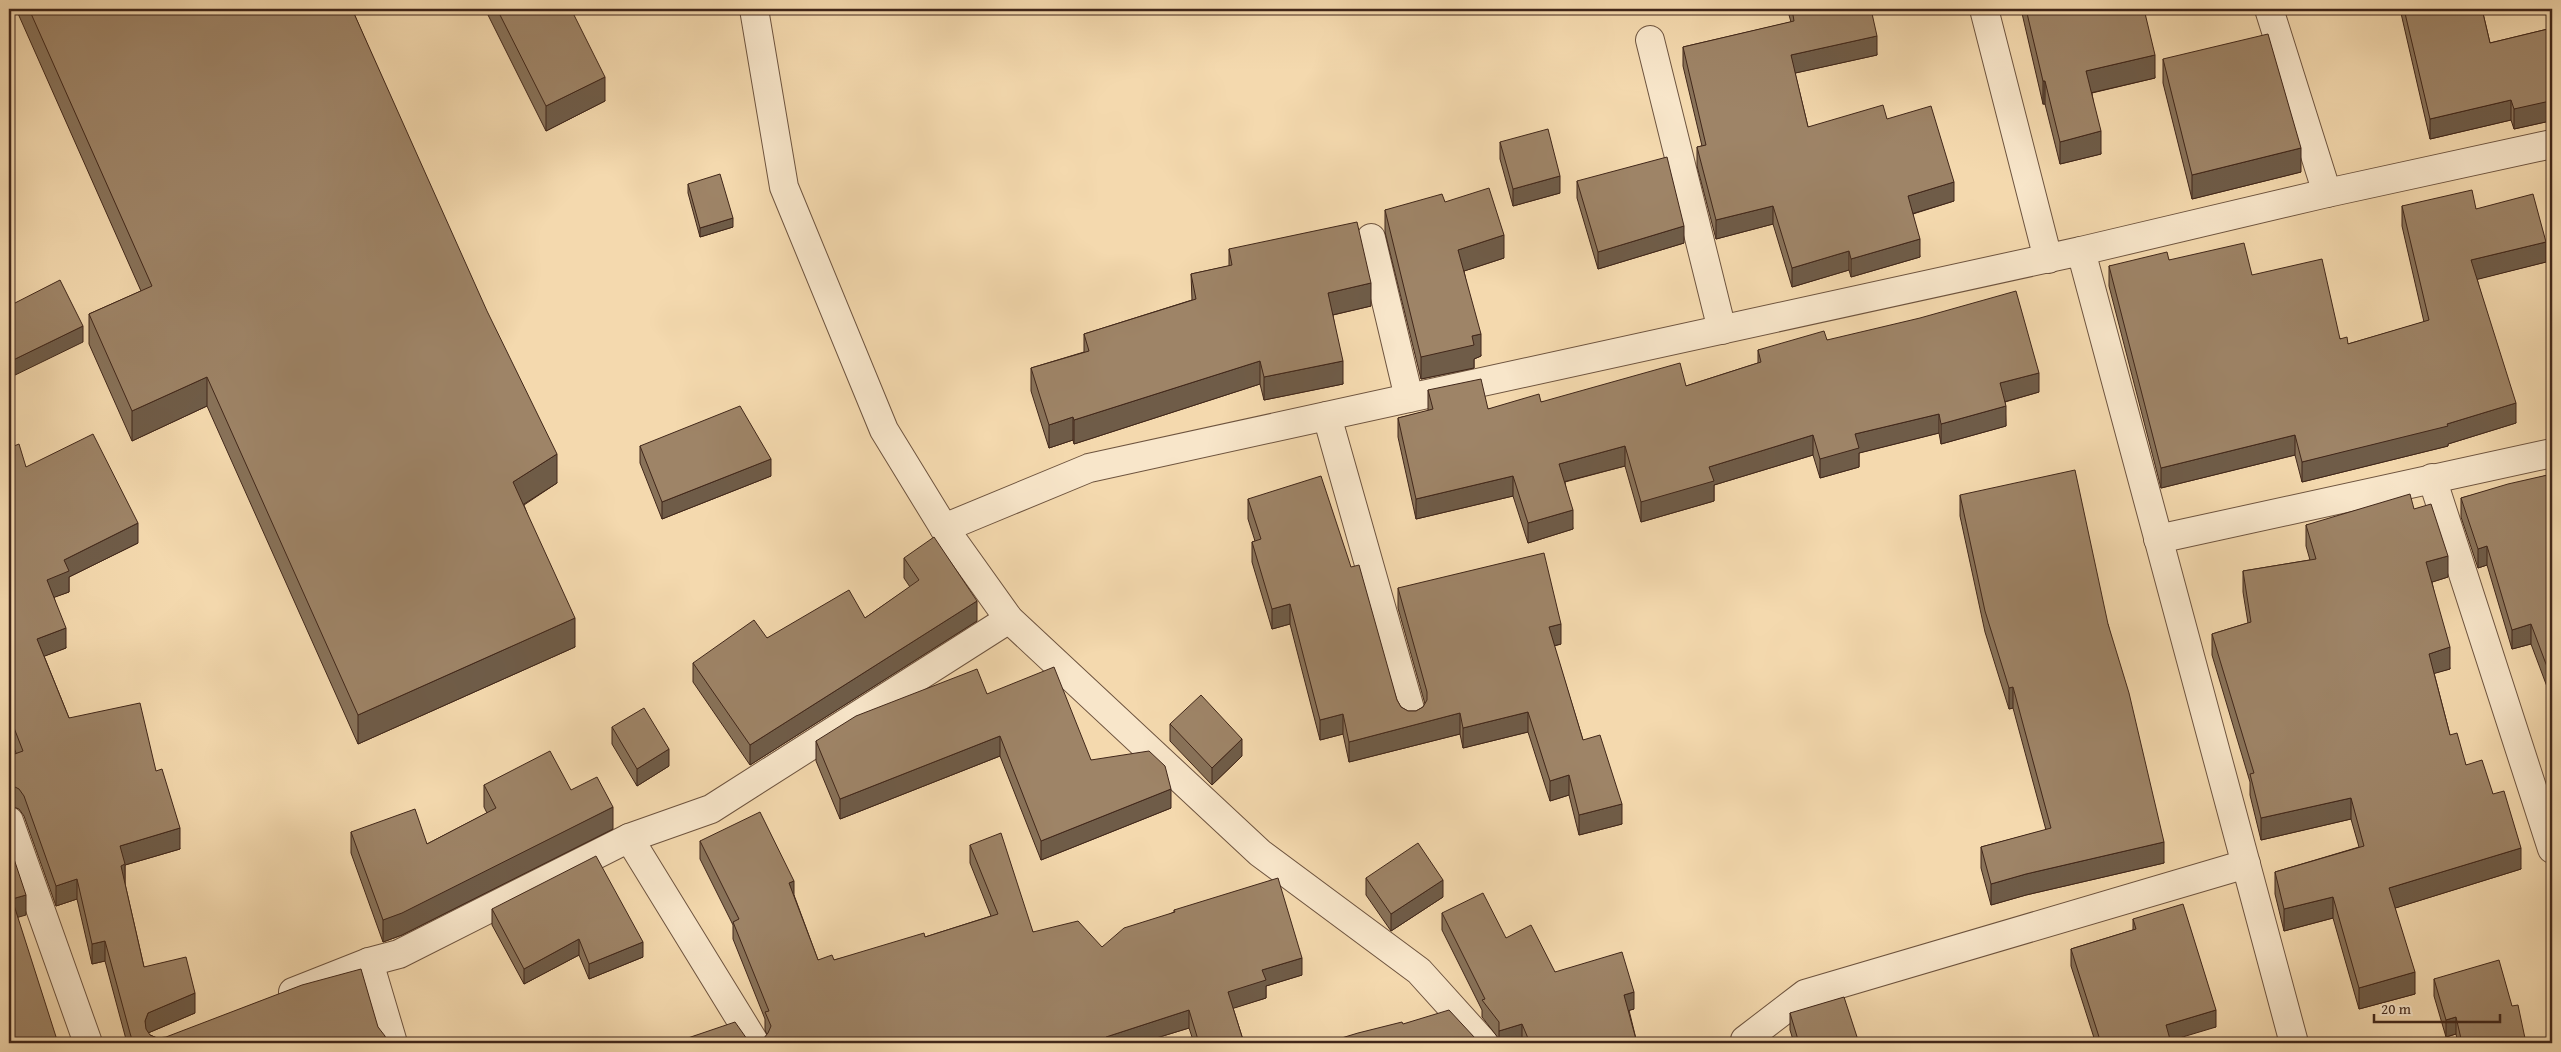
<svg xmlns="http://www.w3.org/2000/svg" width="2561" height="1052" font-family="'Gentium Book Plus',serif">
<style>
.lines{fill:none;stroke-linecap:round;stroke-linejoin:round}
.minor-casing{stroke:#6e543f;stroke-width:30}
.minor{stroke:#f8e6ca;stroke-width:28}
.wall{fill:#887259;stroke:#41271a}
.shaded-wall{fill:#6f5c48;stroke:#41271a}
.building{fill:#9e8467;stroke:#41271a}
</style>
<rect width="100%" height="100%" fill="#f4d9ae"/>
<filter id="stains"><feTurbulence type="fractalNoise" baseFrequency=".004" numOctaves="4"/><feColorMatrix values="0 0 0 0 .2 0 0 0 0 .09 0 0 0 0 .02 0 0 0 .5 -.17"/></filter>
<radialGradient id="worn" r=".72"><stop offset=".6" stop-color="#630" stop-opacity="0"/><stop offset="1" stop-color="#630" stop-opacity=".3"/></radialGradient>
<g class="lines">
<g class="minor-casing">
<g id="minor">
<path d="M754 9 784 187 884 430 944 528 1009 619 1260 853 1419 971 1484 1043"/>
<path d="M1984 9 2048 259"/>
<path d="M2269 9 2327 193"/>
<path d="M1650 40 1722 330"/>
<path d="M1371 238 1409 398"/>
<path d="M2081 251 2327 193 2552 144"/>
<path d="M1327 416 1412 716"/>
<path d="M2432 478 2552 849"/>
<path d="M944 528 1089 468 2081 251 2294 1043"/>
<path d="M2158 539 2552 453"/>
<path d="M9 821 88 1043"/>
<path d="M629 838 755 1043"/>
<path d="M369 962 393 1043"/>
<path d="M293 992 369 962 399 954 629 838 711 809 1009 619"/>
<path d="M1747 1043 1745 1040 1805 994 2246 864"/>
</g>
</g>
<use href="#minor" class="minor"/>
</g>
<g class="wall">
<path d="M16 9H352L557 483 524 505 575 647 358 744 207 406 132 441 89 344V314L141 291Z"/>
<path d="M485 9H571L605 101 546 131Z"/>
<path d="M1789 9H1871L1877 55 1795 73 1808 127 1887 119 1954 201 1913 214 1920 257 1851 277 1849 270 1792 287 1773 224 1716 239 1697 166V147L1702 146 1683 66V47L1791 22 1789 15Z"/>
<path d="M2021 9H2144L2155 78 2092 93 2101 154 2060 164 2045 104H2043Z"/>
<path d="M2400 9H2482L2490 43 2552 28V110L2550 111V121L2514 129 2511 120 2430 139Z"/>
<path d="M2163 59 2301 172 2192 199 2163 83Z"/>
<path d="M1500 142 1560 193 1513 206 1500 159Z"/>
<path d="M1577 181 1684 243 1598 269 1577 198Z"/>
<path d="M688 184 733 227 700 237 688 193Z"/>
<path d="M1445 202 1504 258 1464 271 1481 356 1474 359V368L1421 379 1385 232V210Z"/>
<path d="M2402 206 2476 209 2546 262 2477 279 2516 423 2448 444V446L2302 482 2295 455 2161 488 2109 286V266L2169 260 2252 275 2348 344 2424 322 2402 226Z"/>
<path d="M1229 249 1371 306 1333 315 1343 384 1264 400 1260 384 1074 444 1073 440 1049 448 1031 391V368L1084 352V334L1192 300 1191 274 1229 266Z"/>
<path d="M1827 340 2039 392 2005 402 2006 426 1941 444 1939 433 1859 453V467L1820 478 1813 455 1714 485V501L1641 522 1625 466 1565 482 1573 529 1528 543 1513 496 1416 519 1398 437V418L1428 411V390L1488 409 1541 402 1686 386 1758 363V350Z"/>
<path d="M640 446 771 476 662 519 640 463Z"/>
<path d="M9 448 26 467 138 543 69 577V592L54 597 66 648 44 656 69 718 156 771 180 849 125 865V884L144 967 195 1013 148 1033 150 1035 157 1038 378 1027 387 1043H127L105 961 92 964 77 899 56 906 24 816 19 809 11 806H9V756L16 753 9 735Z"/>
<path d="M2552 474V700L2531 644 2512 649 2487 565 2478 568 2461 517V498Z"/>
<path d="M1960 495 2108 624 2164 863 2026 895 1991 905 1981 868V847L2046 830 2013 708 2009 709 1985 632 1960 516Z"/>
<path d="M1248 499 1351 567 1397 700 1401 707 1408 711H1416L1423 707 1425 704 1398 608V588L1561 644 1554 646 1583 740 1622 824 1579 835 1569 795 1550 801 1528 732 1463 748 1460 734 1349 762 1343 734 1320 740 1290 624 1272 629 1252 562V542L1255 541 1248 519Z"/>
<path d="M2414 509 2448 577 2432 582 2450 669 2434 673 2450 735 2466 765 2493 794 2521 869 2395 908 2415 994 2359 1009 2333 918 2284 931 2275 894V872L2359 847 2351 819 2261 840 2250 795V782L2212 655V634L2248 623 2243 592V571L2310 560 2306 546V525Z"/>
<path d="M904 558 977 621 750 765 693 682V663L767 638 865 618 910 587 904 578Z"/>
<path d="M987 694 1091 760 1171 808 1041 860 1000 756 840 819 816 761V741Z"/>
<path d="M1170 724 1242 756 1212 785 1170 741Z"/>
<path d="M612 727 669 766 637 786 612 744Z"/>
<path d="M2552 747V785L2547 768V748Z"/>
<path d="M484 785 571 790 613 829 402 935 383 942 351 853V832L427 844 487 813 484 807Z"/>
<path d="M700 841 794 895 818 960H834L925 937 991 916 970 863V845L1033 932 1102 947 1174 912V910L1302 975 1266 986V998L1233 1008 1244 1043H1194L1189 1028 1140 1043H676V1042L747 1039 756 1041 763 1039 767 1035 765 1030V1019L733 939V925L700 859Z"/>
<path d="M1366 878 1443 897 1391 931 1366 895Z"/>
<path d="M492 909 643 957 589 979 579 955 524 984 492 925Z"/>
<path d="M1442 913 1506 938 1555 972 1634 1009 1629 1010 1637 1043H1523L1522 1041 1499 1043V1039L1482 1017V1010L1442 930Z"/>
<path d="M2133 919 2216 1027 2095 1041 2071 966V949L2133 930Z"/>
<path d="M2434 979 2512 1006 2526 1043H2458L2456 1034 2446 1037 2434 996Z"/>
<path d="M1790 1013 1859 1043H1794L1790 1030Z"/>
</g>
<g class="shaded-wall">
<path d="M1877 36V55L1791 74V55Z"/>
<path d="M2155 55V78L2086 94V71Z"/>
<path d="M605 77V101L546 131V106Z"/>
<rect x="2043" y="81" width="2" height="23"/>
<path d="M2552 90V110L2550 111V121L2514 129V109L2547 91Z"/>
<path d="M2511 100V120L2430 139V119Z"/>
<path d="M2101 131V154L2060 164V142Z"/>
<path d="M2301 148V172L2192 199V175Z"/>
<path d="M1560 176V193L1513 206V189Z"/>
<path d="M1954 182V201L1908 215V196Z"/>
<path d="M1773 206V224L1716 239V220Z"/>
<path d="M733 218V227L700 237V228Z"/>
<path d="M1684 226V243L1598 269V252Z"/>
<path d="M1504 235V258L1458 273V250Z"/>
<path d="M1920 239V257L1851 277V259Z"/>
<path d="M2546 242V262L2471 281V260Z"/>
<path d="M1849 251V270L1792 287V268Z"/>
<path d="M1371 283V306L1328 316V293Z"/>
<path d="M83 326V342L9 378V362Z"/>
<path d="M1481 334V356L1474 359V368L1421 379V357L1472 336Z"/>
<path d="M1260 361V384L1074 444V420Z"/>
<path d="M1343 361V384L1264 400V377Z"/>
<path d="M2039 373V392L2000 403V383Z"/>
<path d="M207 377V406L132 441V411Z"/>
<path d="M2516 403V423L2448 444V446L2302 482V462L2447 424Z"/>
<path d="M2006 406V426L1941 444V424Z"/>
<path d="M1939 414V433L1859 453V467L1820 478V459L1855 434Z"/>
<path d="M1073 417V440L1049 448V425Z"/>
<path d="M1813 435V455L1714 485V501L1641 522V502L1709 467Z"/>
<path d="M2295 435V455L2161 488V468Z"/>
<path d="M1625 446V466L1559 483V464Z"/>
<path d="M557 454V483L513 511V482Z"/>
<path d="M771 459V476L662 519V502Z"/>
<path d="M1513 476V496L1416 519V499Z"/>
<path d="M1573 510V529L1528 543V523Z"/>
<path d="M138 523V543L69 577V592L47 600V580L64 560Z"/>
<path d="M2487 546V565L2478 568V549Z"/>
<path d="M2448 556V577L2426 584V562Z"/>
<path d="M977 601V621L750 765V745Z"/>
<path d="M1290 604V624L1272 629V609Z"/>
<path d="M575 618V647L358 744V715Z"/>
<path d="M1561 624V644L1549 647V627Z"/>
<path d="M2531 624V644L2512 649V630Z"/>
<path d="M66 628V648L37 659V639Z"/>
<path d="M2450 647V669L2429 675V654Z"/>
<path d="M2013 687V708L2009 709V688Z"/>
<path d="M1528 712V732L1463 748V728Z"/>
<path d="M1460 713V734L1349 762V742Z"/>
<path d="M1343 714V734L1320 740V720Z"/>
<path d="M1000 736V756L840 819V799Z"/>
<path d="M1242 739V756L1212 785V768Z"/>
<path d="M669 749V766L637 786V769Z"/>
<path d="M1569 775V795L1550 801V781Z"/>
<path d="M1171 789V808L1041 860V841Z"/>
<path d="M2351 798V819L2261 840V818Z"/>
<path d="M1622 804V824L1579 835V815Z"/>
<path d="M613 807V829L402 935 383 942V920Z"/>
<path d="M180 828V849L125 865V885L121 886 120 846Z"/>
<path d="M2164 842V863L2026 895 1991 905V884L2026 874Z"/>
<path d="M2521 848V869L2389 910V888Z"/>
<path d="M77 879V899L56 906V886Z"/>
<path d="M1443 880V897L1391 931V914Z"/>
<path d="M794 881V899L789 883Z"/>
<path d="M26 895V915L12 919V899Z"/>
<path d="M2333 897V918L2284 931V909Z"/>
<path d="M579 939V955L524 984V969Z"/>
<path d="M105 941V961L92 964V944Z"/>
<path d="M643 942V957L589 979V964Z"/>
<path d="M1302 958V975L1266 986V998L1228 1010V992L1262 970Z"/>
<path d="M2415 972V994L2359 1009V988Z"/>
<path d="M1634 992V1009L1624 1012V995Z"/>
<path d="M195 993V1013L148 1033 145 1041V1021L148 1013Z"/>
<path d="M1189 1010V1028L1140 1043H1106V1037Z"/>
<path d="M2216 1010V1027L2166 1042V1025Z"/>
<path d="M2456 1017V1034L2446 1037V1020Z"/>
<path d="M1522 1024V1041L1516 1043H1499V1031Z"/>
<path d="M1475 1038V1043H1455Z"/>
</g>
<g class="building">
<path d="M29 9H352L487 311 557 454 513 482 575 618 358 715 207 377 132 411 89 314 152 286Z"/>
<path d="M497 9H571L605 77 546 106Z"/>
<path d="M1792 9H1871L1877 36 1791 55 1808 127 1883 105 1887 119 1931 106 1954 182 1908 196 1920 239 1851 259 1849 251 1792 268 1773 206 1716 220 1697 147 1706 145 1683 47 1794 21Z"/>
<path d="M2026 9H2144L2155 55 2086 71 2101 131 2060 142 2045 81H2043Z"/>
<path d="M2404 9H2482L2490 43 2552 28V90L2547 91 2550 101 2514 109 2511 100 2430 119Z"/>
<path d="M2268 34 2301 148 2192 175 2163 59Z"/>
<path d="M1548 129 1560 176 1513 189 1500 142Z"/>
<path d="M1667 157 1684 226 1598 252 1577 181Z"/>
<path d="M720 174 733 218 700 228 688 184Z"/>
<path d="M1489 188 1504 235 1458 250 1481 334 1472 336 1474 345 1421 357 1385 210 1442 194 1445 202Z"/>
<path d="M2472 190 2476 209 2533 194 2546 242 2471 260 2516 403 2447 424 2448 426 2302 462 2295 435 2161 468 2109 266 2167 252 2169 260 2244 243 2252 275 2322 259 2340 339 2347 337 2348 344 2429 320 2402 206Z"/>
<path d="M1357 222 1371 283 1328 293 1343 361 1264 377 1260 361 1074 420 1073 417 1049 425 1031 368 1089 351 1084 334 1196 299 1191 274 1232 265 1229 249Z"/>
<path d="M60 280 83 326 9 362V296L13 304Z"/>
<path d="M2016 291 2039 373 2000 383 2006 406 1941 424 1939 414 1855 434 1859 448 1820 459 1813 435 1709 467 1714 481 1641 502 1625 446 1559 464 1573 510 1528 523 1513 476 1416 499 1398 418 1433 409 1428 390 1481 379 1488 409 1539 394 1541 402 1680 363 1686 386 1761 362 1758 350 1824 331 1827 340 1920 318Z"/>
<path d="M740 406 771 459 662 502 640 446Z"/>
<path d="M93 434 138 523 64 560 69 571 47 580 66 628 37 639 69 718 140 703 156 771 162 769 180 828 120 846 125 864 121 866 144 967 186 957 195 993 148 1013 145 1021 146 1029 150 1035 157 1038 166 1037 302 985 361 969 378 1027 385 1036 387 1043H133L130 1033 105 941 92 944 77 879 56 886 24 796 19 789 11 785 9 786V756L23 751 9 715V448L19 444 26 467Z"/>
<path d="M2075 470 2108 624 2129 693 2164 842 2026 874 1991 884 1981 847 2051 828 2013 687 2009 688 1985 611 1960 495Z"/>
<path d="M2552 474V680L2531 624 2512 630 2487 546 2478 549 2461 498 2508 484Z"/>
<path d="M1321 476 1351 567 1359 565 1397 700 1401 707 1408 711H1416L1423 707 1427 700V692L1398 588 1544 553 1561 624 1549 627 1583 740 1600 735 1622 804 1579 815 1569 775 1550 781 1528 712 1463 728 1460 713 1349 742 1343 714 1320 720 1290 604 1272 609 1252 542 1261 539 1248 499Z"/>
<path d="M2410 494 2414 509 2431 504 2448 556 2426 562 2450 647 2429 654 2450 735 2457 733 2466 765 2482 760 2493 794 2504 791 2521 848 2389 888 2415 972 2359 988 2333 897 2284 909 2275 872 2364 846 2351 798 2261 818 2250 774 2254 773 2212 634 2251 622 2243 571 2316 559 2306 525Z"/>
<path d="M934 537 977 601 750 745 693 663 754 620 767 638 849 590 865 618 919 580 904 558Z"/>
<path d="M1054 667 1091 760 1149 751 1165 766 1171 789 1041 841 1000 736 840 799 816 741 856 716 977 669 987 694Z"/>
<path d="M1201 695 1242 739 1212 768 1170 724Z"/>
<path d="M644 708 669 749 637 769 612 727Z"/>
<path d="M2552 747V765L2547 748Z"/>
<path d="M550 751 571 790 597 777 613 807 402 913 383 920 351 832 415 809 427 844 496 808 484 785Z"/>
<path d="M760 812 794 881 789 883 818 960 832 955 834 960 924 933 925 937 998 914 970 845 1001 833 1033 932 1078 921 1102 947 1124 928 1175 912 1174 910 1278 878 1302 958 1262 970 1266 980 1228 992 1244 1043H1199L1189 1010 1106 1037 1108 1043H676V1042L735 1022 747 1039 756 1041 763 1039 768 1033 771 1026 765 1012 769 1011 733 922 739 919 700 841Z"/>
<path d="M1418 843 1443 880 1391 914 1366 878Z"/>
<path d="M9 844 26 895 12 899 58 1043H10L9 1040Z"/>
<path d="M596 856 643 942 589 964 579 939 524 969 492 909Z"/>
<path d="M1483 893 1506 938 1531 925 1555 972 1622 952 1634 992 1624 995 1637 1043H1530L1522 1024 1499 1031V1022L1482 1000 1485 999 1442 913Z"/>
<path d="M2183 904 2216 1010 2166 1025 2171 1043H2088L2100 1040 2071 949 2136 929 2133 919Z"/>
<path d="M2499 960 2512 1006 2518 1005 2526 1043H2462L2456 1017 2446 1020 2434 979Z"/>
<path d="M1844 997 1859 1043H1799L1790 1013Z"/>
<path d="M1449 1010 1475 1038 1455 1043H1325L1358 1033 1402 1022 1403 1024Z"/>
</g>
<rect width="2561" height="1052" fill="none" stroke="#f4d9ae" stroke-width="30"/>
<rect x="10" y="10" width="2541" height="1032" fill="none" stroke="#41271a" stroke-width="2.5"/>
<rect x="15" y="15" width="2531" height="1022" fill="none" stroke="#41271a"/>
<path d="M2374 1014v8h126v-8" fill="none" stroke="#41271a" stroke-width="2.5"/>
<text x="2381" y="1014" font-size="15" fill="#41271a" stroke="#f8e6ca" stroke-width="4" paint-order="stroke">20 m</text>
<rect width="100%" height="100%" filter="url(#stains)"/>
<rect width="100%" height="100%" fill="url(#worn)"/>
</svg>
